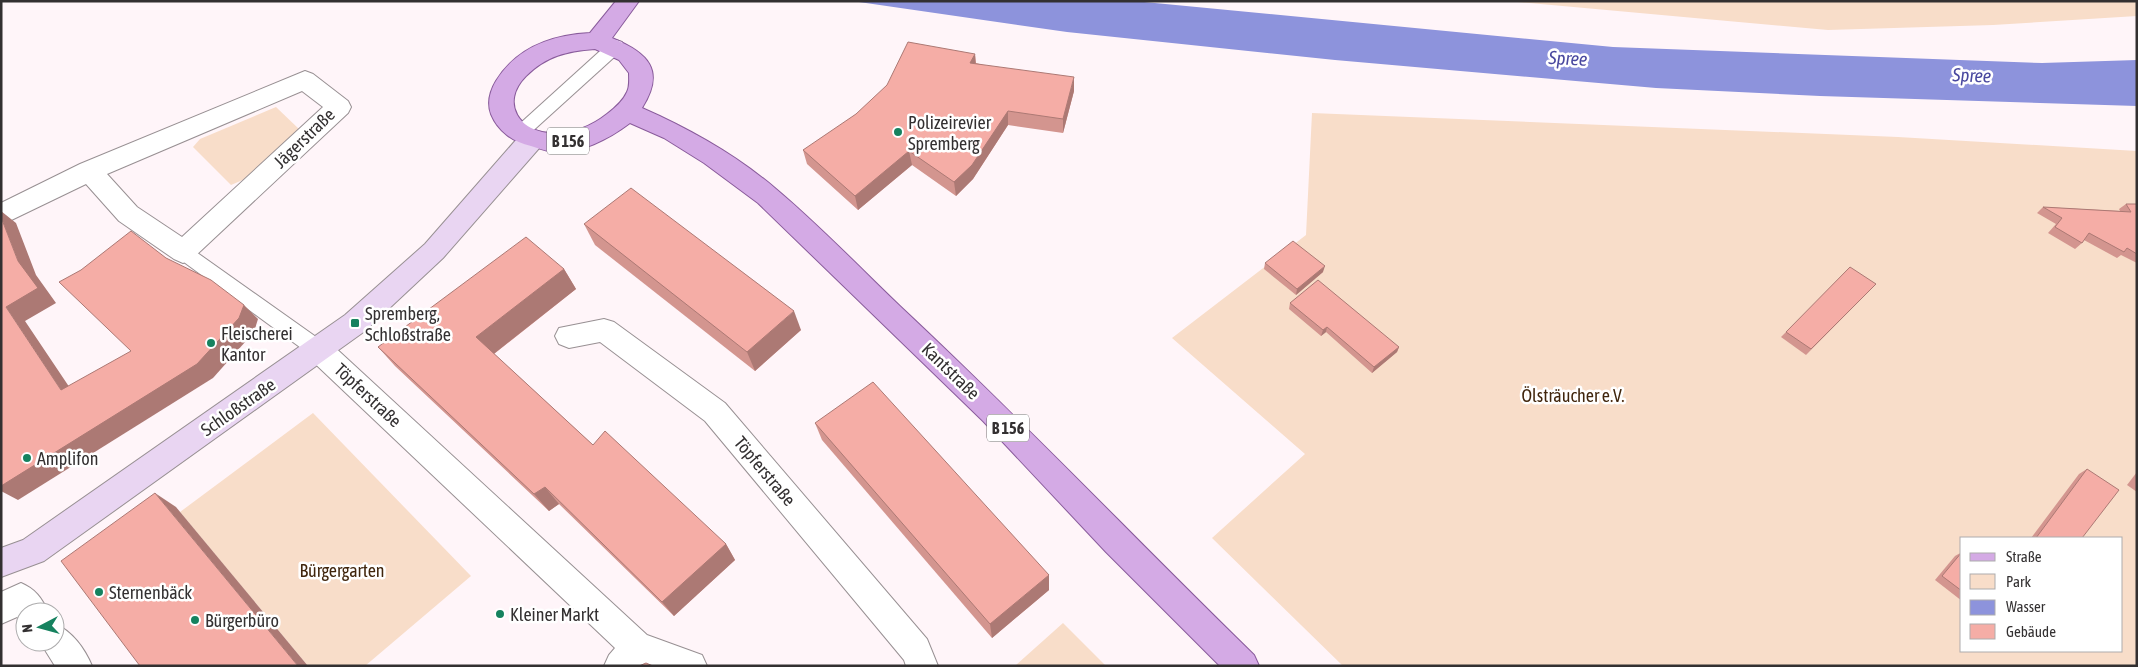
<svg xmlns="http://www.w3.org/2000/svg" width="2138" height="667" font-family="'Asap Condensed',sans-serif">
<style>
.green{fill:#f8ddc9;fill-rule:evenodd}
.water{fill:#8d93dc}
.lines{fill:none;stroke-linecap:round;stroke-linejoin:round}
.service-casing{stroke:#989093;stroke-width:2}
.pedestrian-casing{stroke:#989093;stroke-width:2}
.minor-casing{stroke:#989093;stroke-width:2}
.secondary-casing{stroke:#989093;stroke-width:2}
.primary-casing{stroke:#895b9b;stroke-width:2}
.service{fill:#fff;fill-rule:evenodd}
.pedestrian{fill:#fff;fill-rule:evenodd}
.minor{fill:#fff;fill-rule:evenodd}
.secondary{fill:#e9d5f2;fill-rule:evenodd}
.primary{fill:#d4aae5;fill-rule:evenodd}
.wall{fill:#d3958f}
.shaded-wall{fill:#ac7974}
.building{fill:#f5ada6;stroke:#ac7974}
.poi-dot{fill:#16825f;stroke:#fff;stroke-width:2}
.labels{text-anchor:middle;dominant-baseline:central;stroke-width:5;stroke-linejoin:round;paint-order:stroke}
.shield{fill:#fff;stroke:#706e6f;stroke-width:1}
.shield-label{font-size:16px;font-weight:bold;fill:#333031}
.poi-label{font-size:18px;fill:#333031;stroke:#fff;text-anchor:start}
.street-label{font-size:18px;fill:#333031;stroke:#fff}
.park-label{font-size:18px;fill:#40250c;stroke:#fff}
.water-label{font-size:19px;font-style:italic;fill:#49489f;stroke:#fff}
</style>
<rect width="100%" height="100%" fill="#fff5f9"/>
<g class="green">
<path d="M1506 1H2137V16L1993 25 1828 30Z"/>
<path d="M276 107 300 130 245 179 231 185 193 147 200 139Z"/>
<path d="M1312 113 1898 137 2137 151V666H1343L1212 538 1305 454 1172 338 1306 235ZM1962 538H2122V651H1962Z"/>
<path d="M313 413 471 576 365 666H308L180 512Z"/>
<path d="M1063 623 1106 666H1015Z"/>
</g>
<path class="water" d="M852 1H1134L1613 47 2042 63 2137 60V106L1820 96 1656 88 1335 60 1067 32Z"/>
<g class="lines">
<g class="service-casing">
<g id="service">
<path d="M616 40 622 42 624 46 622 50 526 137 520 139 514 137 512 133 514 129 610 42Z"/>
<path d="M183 245 189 247 326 344 328 350 326 356 319 358 312 356 177 257 174 252 177 247Z"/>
</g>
</g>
<g class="pedestrian-casing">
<g id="pedestrian">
<path d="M21 583C35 589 42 598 48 612H25V624L17 617 1 624V592Z"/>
<path d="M55 624C72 631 85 649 92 666H55L40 642H55Z"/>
</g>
</g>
<g class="minor-casing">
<g id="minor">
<path d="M305 71 313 74 348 101 351 107 348 113 192 259 183 263 174 259 119 221 86 184 1 225V203L80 164ZM302 91 323 107 182 237 137 207 107 174Z"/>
<path d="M604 319 614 322 725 403 927 639 938 666H906L904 660 705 421 600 342 569 348 559 344 555 336 559 328Z"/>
<path d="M319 338 329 342 647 635 702 655 707 666H604L609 655 615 648 309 358 305 350 309 342Z"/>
</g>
</g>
<g class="secondary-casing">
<path id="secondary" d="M532 130 541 132 544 139 541 146 443 258 365 331 44 561 1 577V548L23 540 345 315 425 244 523 132Z"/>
</g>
<g class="primary-casing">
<path id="primary" d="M616 1H639L612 38C648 53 666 70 642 108 690 129 736 155 776 189 820 226 861 269 903 309 1023 421 1136 540 1254 655L1259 666H1220L1106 552 983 421 758 203 704 163 664 138 630 123C609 139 580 154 553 152 546 151 538 148 531 146 513 142 498 131 491 114 487 103 490 91 496 81 517 47 552 35 590 33ZM595 49 619 60 629 73C629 79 630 86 627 92 623 101 615 108 607 114 592 126 574 133 555 133 520 134 499 103 526 76 546 56 567 51 595 49Z"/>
</g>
<use href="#service" class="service"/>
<use href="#pedestrian" class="pedestrian"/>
<use href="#minor" class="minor"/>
<use href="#secondary" class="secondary"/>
<use href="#primary" class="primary"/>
</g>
<g class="wall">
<path d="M975 54 976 63 1074 91 1063 133 1008 125 973 179 956 196 912 165 858 210 807 164 803 150Z"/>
<path d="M2126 204H2137V263L2121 255 2117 258 2084 240 2082 243 2075 249 2048 233 2056 224 2037 213 2043 207 2120 211 2119 209Z"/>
<path d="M584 224 801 330 755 371 595 245Z"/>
<path d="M1265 263 1323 272 1296 295 1264 269Z"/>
<path d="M564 269 576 289 494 354 593 445 726 544 735 560 674 616 559 504 549 511 395 366 378 347Z"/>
<path d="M1876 284 1806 355 1781 337 1786 332Z"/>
<path d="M1290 303 1399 347 1397 352 1372 373 1326 332 1321 336 1289 309Z"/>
<path d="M815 423 1049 575V590L992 638 822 440Z"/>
<path d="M2087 469 2082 538H2031L2079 474Z"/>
<path d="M2137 472V492L2127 485Z"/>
<path d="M1962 552V601L1935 580 1955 556Z"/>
</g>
<g class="shaded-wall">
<path d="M975 54 976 69 970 63Z"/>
<path d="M1074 77V91L1063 133V119Z"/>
<path d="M1008 111V125L973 179 956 196 954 182Z"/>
<path d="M909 151 912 165 858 210 855 196Z"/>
<path d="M1 211 16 223 36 275 56 303 25 321 80 403 61 390 6 307 18 261 1 217Z"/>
<path d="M1325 266 1323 272 1296 295 1297 289Z"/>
<path d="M564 269 576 289 491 356 476 337Z"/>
<path d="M244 305 258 319 254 332 213 378 18 500 1 491V486Z"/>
<path d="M794 311 801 330 755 371 747 352Z"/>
<path d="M1327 327 1326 332 1321 336 1323 330Z"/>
<path d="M1399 347 1397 352 1372 373 1374 367Z"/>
<path d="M545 487 559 504 549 511 534 494Z"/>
<path d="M155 493 176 507 308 666H298Z"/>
<path d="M726 544 735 560 674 616 662 602Z"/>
<path d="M1049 575V590L992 638 990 624Z"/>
</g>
<g class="building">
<path d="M908 42 975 54 970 63 1074 77 1063 119 1008 111 972 165 954 182 909 151 855 196 803 150 856 114 887 85Z"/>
<path d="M631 188 794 311 747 352 584 224Z"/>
<path d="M2126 204H2137V254L2127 248 2124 252 2089 233 2082 243 2055 227 2062 218 2043 207 2131 212Z"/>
<path d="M1 217 18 261 38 288 6 307 61 390 131 351 59 282 81 270 131 231 166 258 211 280 244 305 239 318 197 364 1 486Z"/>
<path d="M526 237 564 269 476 337 593 445 605 431 726 544 662 602 545 487 534 494 378 347Z"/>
<path d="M1293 241 1325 266 1297 289 1265 263Z"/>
<path d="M1850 267 1876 284 1811 349 1786 332Z"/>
<path d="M1318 280 1399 347 1374 367 1327 327 1323 330 1290 303Z"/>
<path d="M873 382 1049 575 990 624 815 423Z"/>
<path d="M2087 469 2119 490 2082 538H2036Z"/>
<path d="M155 493 298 666H140L61 561Z"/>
<path d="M1962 552V591L1942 576Z"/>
<path d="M646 663 653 666H639Z"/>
</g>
<g class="poi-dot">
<circle cx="898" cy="132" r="5"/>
<rect x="350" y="318" width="10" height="10" rx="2.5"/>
<circle cx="211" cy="343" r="5"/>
<circle cx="27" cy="458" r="5"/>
<circle cx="99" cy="592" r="5"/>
<circle cx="500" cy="614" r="5"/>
<circle cx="195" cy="620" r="5"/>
</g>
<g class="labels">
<g class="shield">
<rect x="547" y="127.5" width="42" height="27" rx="4"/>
<rect x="987" y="414.5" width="42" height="27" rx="4"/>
</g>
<g class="shield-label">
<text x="568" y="141">B 156</text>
<text x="1008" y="428">B 156</text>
</g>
<g class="poi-label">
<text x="908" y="122">Polizeirevier<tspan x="908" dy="21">Spremberg</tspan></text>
<text x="365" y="313">Spremberg,<tspan x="365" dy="21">Schloßstraße</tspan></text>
<text x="221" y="333">Fleischerei<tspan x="221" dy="21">Kantor</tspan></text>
<text x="37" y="458">Amplifon</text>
<text x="109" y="592">Sternenbäck</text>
<text x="510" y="614">Kleiner Markt</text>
<text x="205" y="620">Bürgerbüro</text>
</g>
<g class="street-label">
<text transform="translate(304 138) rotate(-44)">Jägerstraße</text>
<text transform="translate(951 371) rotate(44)">Kantstraße</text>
<text transform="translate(368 395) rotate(43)">Töpferstraße</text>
<text transform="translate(238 407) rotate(-35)">Schloßstraße</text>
<text transform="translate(765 471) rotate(50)">Töpferstraße</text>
</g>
<g class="park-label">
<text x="1573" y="395">Ölsträucher e.V.</text>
<text x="342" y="570">Bürgergarten</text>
</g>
<g class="water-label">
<text transform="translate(1568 58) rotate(3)">Spree</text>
<text transform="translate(1972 75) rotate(2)">Spree</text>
</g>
</g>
<rect width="2138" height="667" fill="none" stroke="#333031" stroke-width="5"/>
<rect x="1960" y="537" width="162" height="115" fill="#ffffff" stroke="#adacad"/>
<rect x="1970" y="553" width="25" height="8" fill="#d4aae5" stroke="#adacad"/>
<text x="2006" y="562" font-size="15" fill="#333031">Straße</text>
<rect x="1970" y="574" width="25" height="15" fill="#f8ddc9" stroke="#adacad"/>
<text x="2006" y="587" font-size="15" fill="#333031">Park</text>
<rect x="1970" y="600" width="25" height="15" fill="#8d93dc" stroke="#adacad"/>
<text x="2006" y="612" font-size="15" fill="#333031">Wasser</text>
<rect x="1970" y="624" width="25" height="15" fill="#f5ada6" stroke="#adacad"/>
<text x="2006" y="637" font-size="15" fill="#333031">Gebäude</text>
<g transform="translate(40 627) rotate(264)"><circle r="24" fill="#ffffff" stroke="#adacad"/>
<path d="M0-4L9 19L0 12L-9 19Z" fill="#16825f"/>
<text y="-8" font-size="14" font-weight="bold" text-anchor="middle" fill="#333031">N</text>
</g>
</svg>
